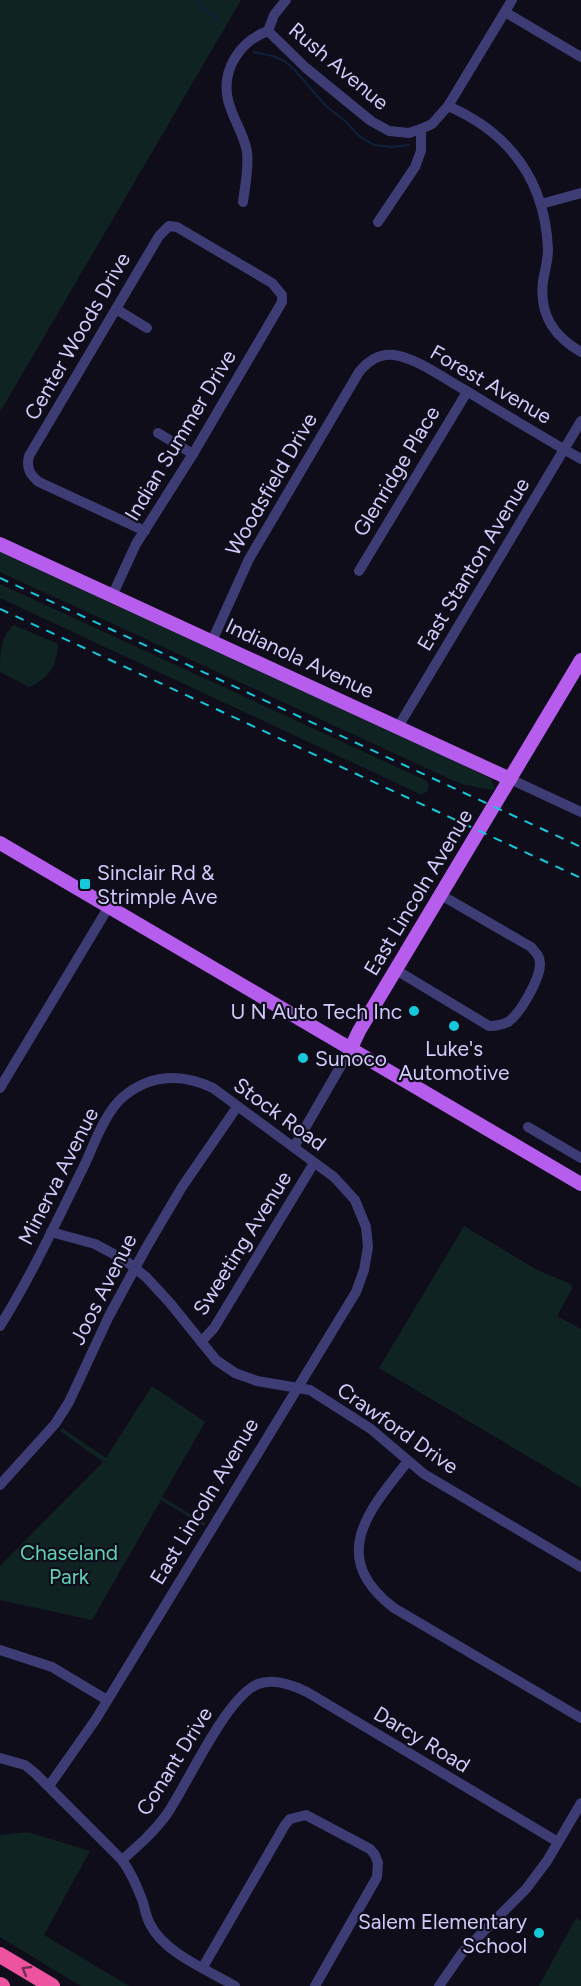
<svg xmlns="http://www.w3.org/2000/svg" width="581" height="1986" font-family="Figtree,sans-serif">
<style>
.green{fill:#102323}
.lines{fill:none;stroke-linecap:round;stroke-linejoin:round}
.stream{stroke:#10213b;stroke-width:2}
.minor{stroke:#3e3c75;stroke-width:10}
.major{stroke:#b65dee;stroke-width:14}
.highway{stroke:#ed539f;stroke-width:16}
.rail{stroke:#16c9da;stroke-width:2;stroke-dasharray:9 8;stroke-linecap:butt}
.oneway{stroke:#732c56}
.poi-dot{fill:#16c9da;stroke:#0f0d1a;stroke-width:2}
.labels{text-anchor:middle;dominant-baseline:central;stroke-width:4.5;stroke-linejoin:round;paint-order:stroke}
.street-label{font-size:21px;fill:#d0cbfa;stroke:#0f0d1a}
.poi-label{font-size:21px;fill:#d0cbfa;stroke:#0f0d1a;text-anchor:start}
.park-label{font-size:21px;fill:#60d1b3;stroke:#0f0d1a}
</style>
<rect width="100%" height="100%" fill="#0f0d1a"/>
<g class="green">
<path d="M0 0H241L0 412Z"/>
<path d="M0 549 423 744 491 779 495 789 492 790 461 784 0 572Z"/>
<path d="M0 584 427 781 429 786 426 792 422 795 0 598Z"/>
<path d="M14 625 58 644C57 665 49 679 29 687L0 672C0 655 0 636 14 625Z"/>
<path d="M464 1226 537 1270 571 1284 572 1289 557 1316 581 1329V1488L379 1368Z"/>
<path d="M152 1386 205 1422 162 1497 205 1523 204 1526 161 1500 92 1620 0 1600V1566L103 1462 60 1431 62 1428 106 1458Z"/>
<path d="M28 1832 90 1851 44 1935 129 1986H81L0 1937V1835Z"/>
<path d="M576 1918 581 1921V1986H539Z"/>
</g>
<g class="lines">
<g class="stream">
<path d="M196 0 201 7 221 22"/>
<path d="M254 52 273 56 284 61 294 69 326 106 345 121 359 136 374 145 391 147 409 145"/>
</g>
<g class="minor">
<path d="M505 12 581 57"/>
<path d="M268 31 306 68 371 121 389 131 409 133 421 129"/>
<path d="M448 106C510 133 545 181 548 249 548 260 545 270 543 281 539 314 553 336 581 352"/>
<path d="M243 202C245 187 249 167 247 152 244 133 232 118 228 100 221 70 240 41 268 31L274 15 286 0"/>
<path d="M541 204 581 193"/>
<path d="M378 222 415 167 421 151V129L432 124 448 106 512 0"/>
<path d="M116 309 147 328"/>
<path d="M158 433 193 454"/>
<path d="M359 571 467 392"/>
<path d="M112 596 136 544 193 454 282 302V295L272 283 177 227 169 226 159 236 29 456C26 468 30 475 39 482L145 531"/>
<path d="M212 641 249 559 359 372C368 361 379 353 394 355 417 358 445 379 465 390 503 413 542 437 581 459"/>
<path d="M398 727 581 421"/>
<path d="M510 779 581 812"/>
<path d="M396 970 489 1026C496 1026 502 1025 508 1022 520 1014 540 979 540 964 540 956 536 953 531 947L441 895"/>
<path d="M0 1088 108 908"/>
<path d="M528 1127 581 1158"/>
<path d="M294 1147 350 1050"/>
<path d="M51 1232 95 1244 125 1260 146 1277 170 1303 216 1360 235 1373 257 1381 310 1390 371 1429 424 1474 581 1567"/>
<path d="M0 1326C32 1275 58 1218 85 1164 94 1144 106 1111 123 1097 150 1074 182 1073 213 1088L334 1177 355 1200 366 1227 368 1247 364 1270 356 1292 96 1719 49 1786"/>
<path d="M201 1342 214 1328 314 1163"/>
<path d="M408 1461C369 1510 327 1557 394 1608L581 1718"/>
<path d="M0 1485 55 1424 69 1402 109 1316 146 1248 182 1187 237 1107"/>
<path d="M0 1650 52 1667 107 1700"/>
<path d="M0 1758 25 1765 36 1774 122 1860C130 1871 136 1884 141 1897 145 1906 145 1915 150 1924 164 1953 208 1970 235 1986"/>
<path d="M122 1860C138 1846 154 1832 167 1814 188 1783 226 1697 258 1684 274 1678 293 1685 307 1692L558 1842"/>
<path d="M203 1967 285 1825 290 1819 306 1815 370 1849 375 1855 378 1863 377 1877 315 1986"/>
<path d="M439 1986 462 1953 526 1889 547 1861 581 1803"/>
</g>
<g class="major">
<path d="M0 544 510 779"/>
<path d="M0 843C193 958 387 1071 581 1184"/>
<path d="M350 1050 359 1031 581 660"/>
</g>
<g class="highway">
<path d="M0 1955 52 1986"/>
<path d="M0 1985 2 1986"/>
</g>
<g class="rail">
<path d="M0 578 581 847"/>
<path d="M0 609 581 878"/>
</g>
</g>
<defs><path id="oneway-chevron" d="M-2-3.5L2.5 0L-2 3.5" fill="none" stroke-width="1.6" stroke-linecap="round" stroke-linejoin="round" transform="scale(1.5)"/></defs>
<use class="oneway" href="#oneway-chevron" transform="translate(26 1970) rotate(-149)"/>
<g class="poi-dot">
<rect x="79" y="878" width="12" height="12" rx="3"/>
<circle cx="414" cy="1011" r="6"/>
<circle cx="454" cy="1026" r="6"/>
<circle cx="303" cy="1058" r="6"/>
<circle cx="539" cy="1933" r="6"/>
</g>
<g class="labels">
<g class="street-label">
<text transform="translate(339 66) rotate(40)">Rush Avenue</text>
<text transform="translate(77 336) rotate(-60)">Center Woods Drive</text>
<text transform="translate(491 384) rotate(30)">Forest Avenue</text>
<text transform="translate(180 435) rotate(-59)">Indian Summer Drive</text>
<text transform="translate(396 471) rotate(-59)">Glenridge Place</text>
<text transform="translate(271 484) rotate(-60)">Woodsfield Drive</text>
<text transform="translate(473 564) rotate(-59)">East Stanton Avenue</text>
<text transform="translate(300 658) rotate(25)">Indianola Avenue</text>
<text transform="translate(418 892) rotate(-59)">East Lincoln Avenue</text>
<text transform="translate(280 1114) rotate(36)">Stock Road</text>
<text transform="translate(58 1176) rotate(-63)">Minerva Avenue</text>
<text transform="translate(242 1243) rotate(-58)">Sweeting Avenue</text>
<text transform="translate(103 1289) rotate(-63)">Joos Avenue</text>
<text transform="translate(398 1428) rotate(35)">Crawford Drive</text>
<text transform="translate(204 1501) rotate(-59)">East Lincoln Avenue</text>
<text transform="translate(422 1739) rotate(31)">Darcy Road</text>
<text transform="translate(174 1761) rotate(-58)">Conant Drive</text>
</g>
<g class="poi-label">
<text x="97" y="872">Sinclair Rd &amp;<tspan x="97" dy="24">Strimple Ave</tspan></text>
<text x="402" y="1011" text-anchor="end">U N Auto Tech Inc</text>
<text x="454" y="1048" text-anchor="middle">Luke's<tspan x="454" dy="24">Automotive</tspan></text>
<text x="315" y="1058">Sunoco</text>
<text x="527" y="1921" text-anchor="end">Salem Elementary<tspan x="527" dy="24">School</tspan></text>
</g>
<g class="park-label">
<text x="69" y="1552">Chaseland<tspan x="69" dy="24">Park</tspan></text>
</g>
</g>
</svg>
